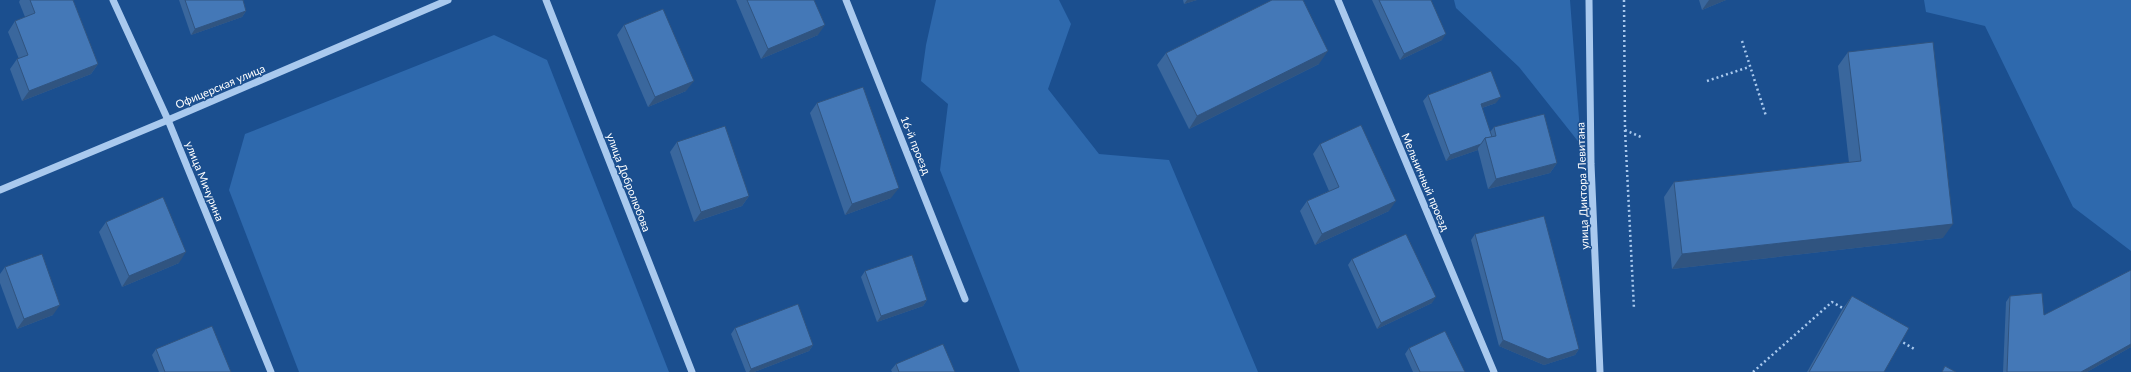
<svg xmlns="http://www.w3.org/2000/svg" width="2131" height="372" font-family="Lato,sans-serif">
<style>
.green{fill:#2e69ad}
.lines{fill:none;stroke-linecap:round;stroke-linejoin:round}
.path{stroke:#a9c9ee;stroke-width:2.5;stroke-dasharray:2 3;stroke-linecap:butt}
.minor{stroke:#a9c9ee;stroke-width:7}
.wall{fill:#3a679d}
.shaded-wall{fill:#305480}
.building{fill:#4478b7;stroke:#305480}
.labels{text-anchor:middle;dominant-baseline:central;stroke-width:3;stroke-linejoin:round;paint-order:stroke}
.street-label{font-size:11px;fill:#fff;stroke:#1b4f8f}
</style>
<rect width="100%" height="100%" fill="#1b4f8f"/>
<g class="green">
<path d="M936 0H1059L1071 24 1048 89 1099 154 1169 160 1258 372H1020L940 170 948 104 921 81 926 45Z"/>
<path d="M1454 0H1570L1581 145 1519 67 1456 8Z"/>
<path d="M1924 0H2131V251L2073 207 1985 26 1926 12Z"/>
<path d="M494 35 547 60 669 372H299L229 190 245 134Z"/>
</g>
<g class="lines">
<g class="path">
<path d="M1624 0 1625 130 1634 309"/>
<path d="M1742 41 1766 116"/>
<path d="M1707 81 1749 67"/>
<path d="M1625 130 1641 137"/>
<path d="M1899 340 1916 350"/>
<path d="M1753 372 1832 302 1846 310"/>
</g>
<g class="minor">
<path d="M113 0 168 120 271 372"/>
<path d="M546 0 692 372"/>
<path d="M846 0 965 299"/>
<path d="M1338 0 1494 372"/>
<path d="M1589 0 1591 164 1600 372"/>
<path d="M0 190 168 120 448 0"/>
</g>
</g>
<g class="wall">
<path d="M20 0H73L98 64 91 74 22 101 10 69 17 59H19L8 32 15 21 25 17 19 2Z"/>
<path d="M179 0H243L246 11 242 17 191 35Z"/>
<path d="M736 0H814L818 35 761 59Z"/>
<path d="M1183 0H1197L1184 4Z"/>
<path d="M1372 0H1431L1442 40 1400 60Z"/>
<path d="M1699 0H1726L1702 10Z"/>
<path d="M624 25 686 91 648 107 617 35Z"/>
<path d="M1848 52 1943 238 1672 269 1664 197 1674 182 1849 163 1838 66Z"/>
<path d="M1166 53 1319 64 1189 129 1157 65Z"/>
<path d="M1428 95 1496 103 1482 108 1490 132 1494 127 1557 163 1550 173 1488 189 1478 150 1446 161 1423 101Z"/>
<path d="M817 103 891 198 845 215 810 113Z"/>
<path d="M677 142 749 196 742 206 694 222 670 152Z"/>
<path d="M1320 144 1389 211 1315 245 1300 211 1307 201 1329 191 1313 154Z"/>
<path d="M106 222 179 263 122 287 99 232Z"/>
<path d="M1475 234 1579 349 1575 355 1544 365 1499 346 1471 240Z"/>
<path d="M1352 259 1432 303 1377 329 1348 265Z"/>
<path d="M5 267 53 315 17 329 0 283V274Z"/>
<path d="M2131 270V347L2087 372H2003L2006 302 2010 296 2044 315Z"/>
<path d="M865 271 927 300 923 306 877 322 861 277Z"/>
<path d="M1852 296 1884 372H1807L1842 310Z"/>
<path d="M735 328 813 345 809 351 754 372H746L731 334Z"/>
<path d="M1409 348 1465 372H1413L1405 354Z"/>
<path d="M156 349 231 372H159L152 355Z"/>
<path d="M896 364 955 372H892L891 370Z"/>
</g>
<g class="shaded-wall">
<path d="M1187 0H1197L1184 4Z"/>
<path d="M1709 0H1726L1702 10Z"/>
<path d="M246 11 242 17 191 35 195 29Z"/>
<path d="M825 25 818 35 761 59 768 49Z"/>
<path d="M1446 34 1442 40 1400 60 1404 54Z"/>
<path d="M1328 51 1319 64 1189 129 1197 116Z"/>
<path d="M98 64 91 74 22 101 29 91Z"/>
<path d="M694 81 686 91 648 107 655 97Z"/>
<path d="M1501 97 1496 103 1476 110 1481 104Z"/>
<path d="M1481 144 1478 148V150L1446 161 1450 155Z"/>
<path d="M1557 163 1550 173 1488 189 1496 179Z"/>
<path d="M899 188 891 198 845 215 852 204Z"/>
<path d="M749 196 742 206 694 222 701 212Z"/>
<path d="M1396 201 1389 211 1315 245 1322 234Z"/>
<path d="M1953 224 1943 238 1672 269 1682 254Z"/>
<path d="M186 252 179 263 122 287 129 276Z"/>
<path d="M1436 297 1432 303 1377 329 1381 323Z"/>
<path d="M927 300 923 306 877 322 881 316Z"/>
<path d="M60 305 53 315 17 329 24 319Z"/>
<path d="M1503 340 1579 349 1575 355 1544 365 1499 346Z"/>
<path d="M2131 344V347L2087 372H2081Z"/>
<path d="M813 345 809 351 754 372H749L751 369Z"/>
</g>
<g class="building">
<path d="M30 0H73L98 64 29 91 17 59 28 55 15 21 35 13Z"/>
<path d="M185 0H243L246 11 195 29Z"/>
<path d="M747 0H814L825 25 768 49Z"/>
<path d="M1272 0H1303L1328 51 1197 116 1166 53Z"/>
<path d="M1379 0H1431L1446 34 1404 54Z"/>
<path d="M663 9 694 81 655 97 624 25Z"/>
<path d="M1933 42 1953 224 1682 254 1674 182 1861 161 1848 52Z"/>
<path d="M1491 71 1501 97 1481 104 1492 137 1485 138 1481 144 1450 155 1428 95Z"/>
<path d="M863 87 899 188 852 204 817 103Z"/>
<path d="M1544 114 1557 163 1496 179 1485 138 1496 136 1494 127Z"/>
<path d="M1361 125 1396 201 1322 234 1307 201 1339 187 1320 144Z"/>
<path d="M725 126 749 196 701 212 677 142Z"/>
<path d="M163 197 186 252 129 276 106 222Z"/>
<path d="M1544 216 1579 349 1548 359 1503 340 1475 234Z"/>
<path d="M1406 234 1436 297 1381 323 1352 259Z"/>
<path d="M42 254 60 305 24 319 5 267Z"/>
<path d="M912 255 927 300 881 316 865 271Z"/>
<path d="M2131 270V344L2081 372H2007L2010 296 2042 293 2044 315Z"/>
<path d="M1852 296 1909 328 1884 372H1809Z"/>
<path d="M798 304 813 345 751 369 735 328Z"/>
<path d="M212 326 231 372H165L156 349Z"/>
<path d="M1445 331 1465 372H1420L1409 348Z"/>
<path d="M943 344 955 372H899L896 364Z"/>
<path d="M1945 366 1956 372H1942Z"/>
</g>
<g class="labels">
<g class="street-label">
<text transform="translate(220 86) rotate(-23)">Офицерская улица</text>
<text transform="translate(916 145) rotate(68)">16-й проезд</text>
<text transform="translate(205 181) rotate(68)">улица Мичурина</text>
<text transform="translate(629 182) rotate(69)">улица Добролюбова</text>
<text transform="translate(1426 182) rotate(67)">Мельничный проезд</text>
<text transform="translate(1582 186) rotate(-92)">улица Диктора Левитана</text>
</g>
</g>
</svg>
